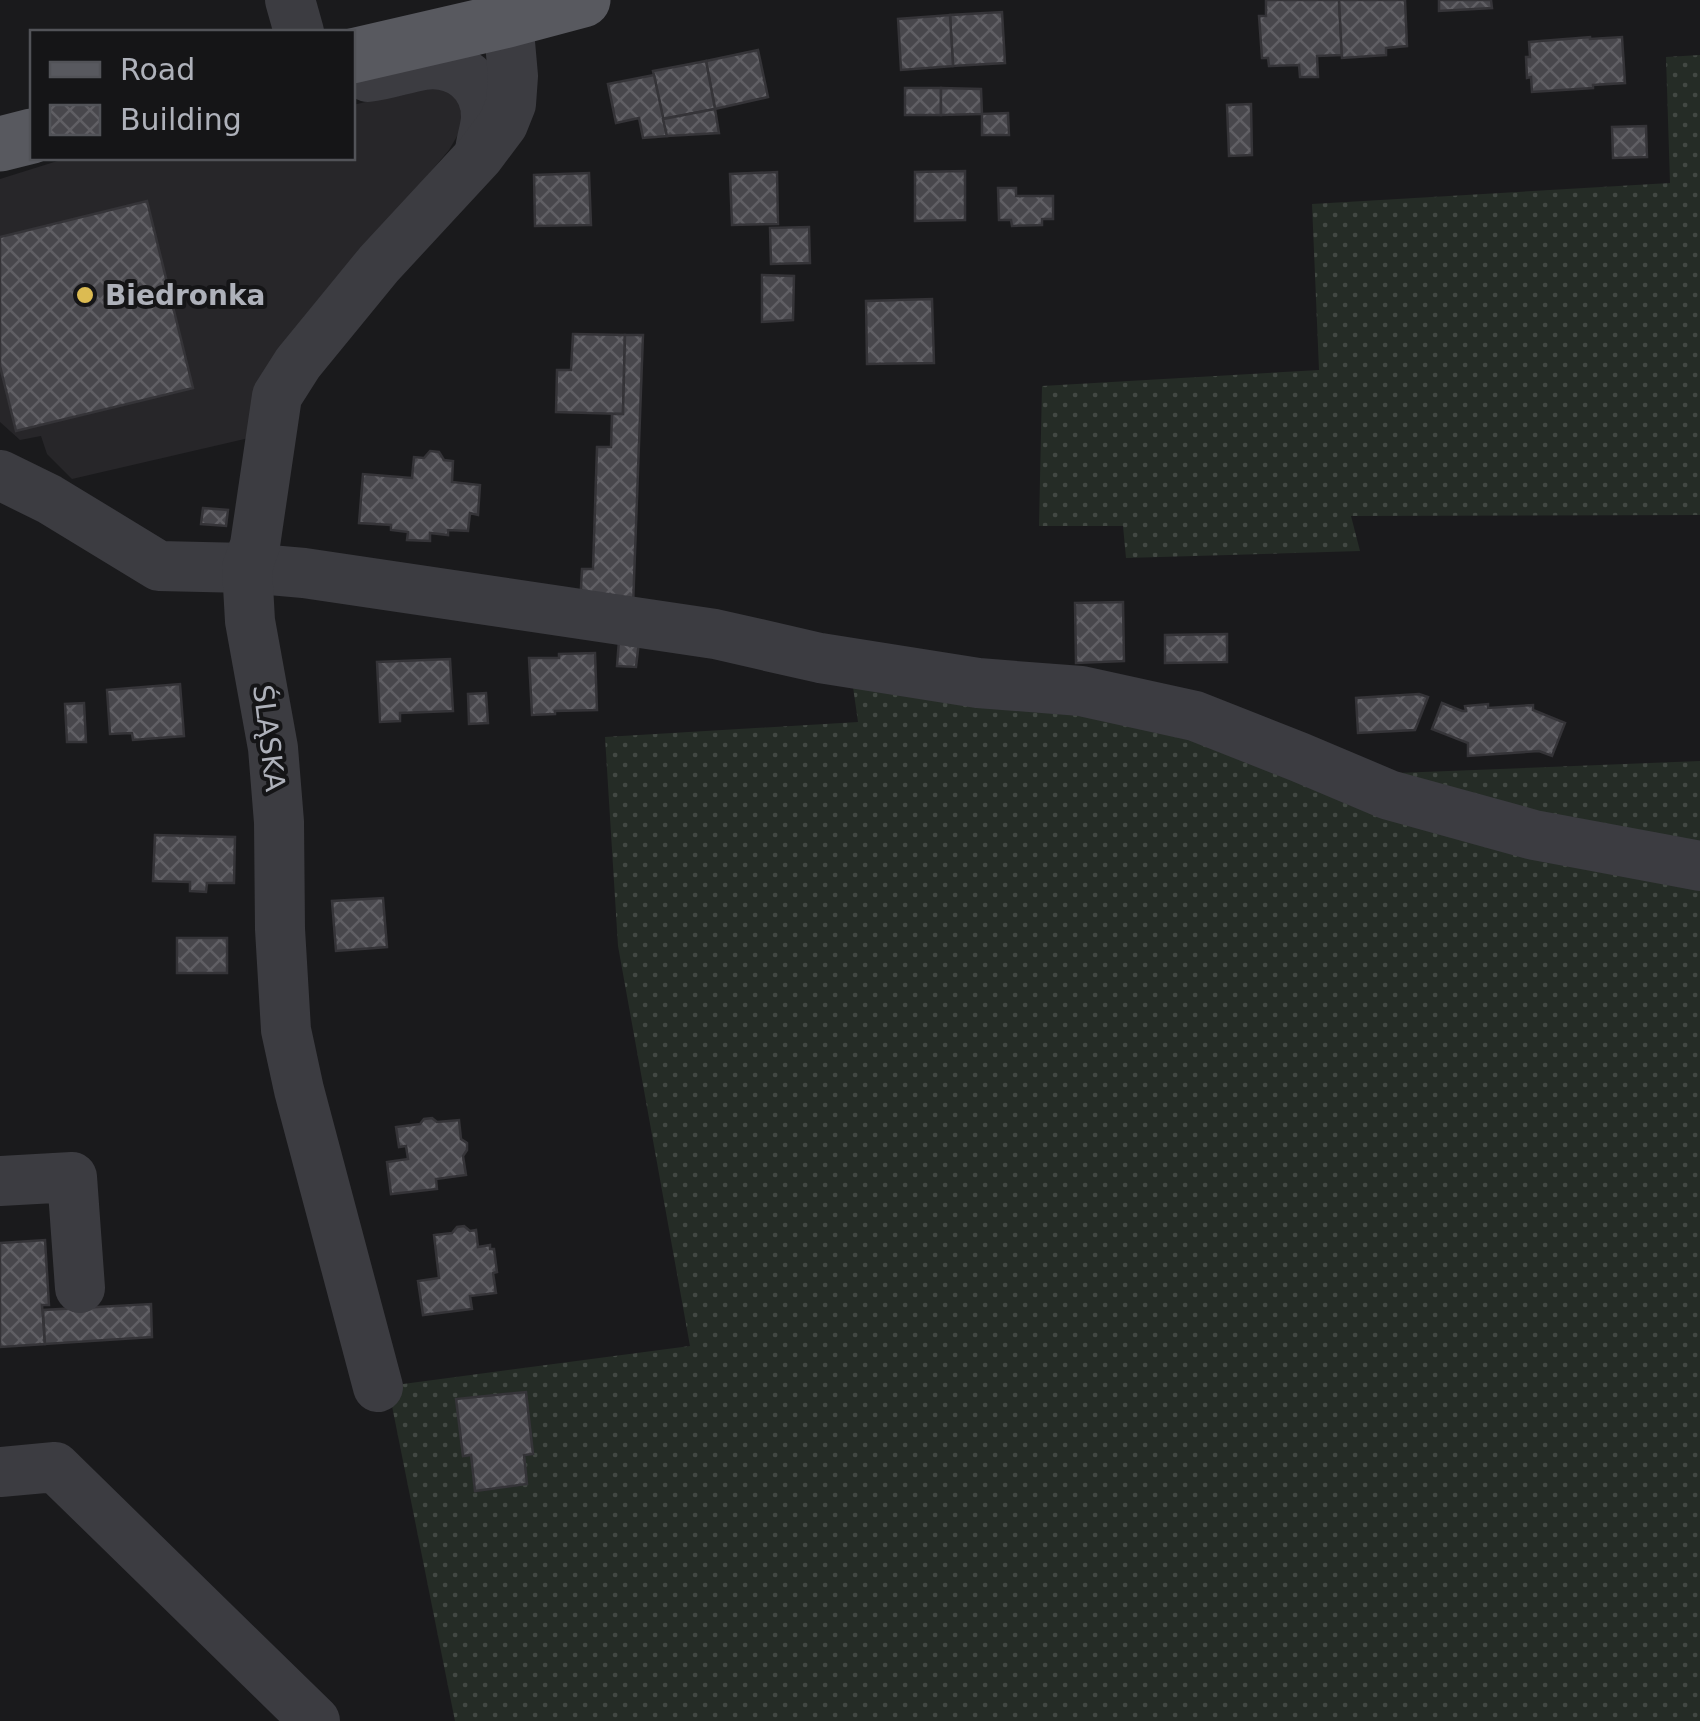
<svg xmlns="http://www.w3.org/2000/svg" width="1700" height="1721" font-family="'DejaVu Sans',sans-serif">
<defs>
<pattern id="grass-dots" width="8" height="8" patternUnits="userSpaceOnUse" patternTransform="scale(2.5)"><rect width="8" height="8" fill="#252c26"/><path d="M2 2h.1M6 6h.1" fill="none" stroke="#424843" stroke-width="1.8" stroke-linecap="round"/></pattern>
<pattern id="building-cross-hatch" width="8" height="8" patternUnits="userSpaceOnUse" patternTransform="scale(2.5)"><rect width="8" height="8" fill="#48474c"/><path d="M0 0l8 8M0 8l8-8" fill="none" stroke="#605f64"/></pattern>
</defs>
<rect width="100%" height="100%" fill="#1a1a1c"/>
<path fill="#272629" d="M440,84L458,93L463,126L449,150L368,246L249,438L72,479L47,454L41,436L20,440L0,422V179L67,158H352L353,105Z"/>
<g fill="url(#grass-dots)">
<path d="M1700,55V515L1351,516L1360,551L1126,558L1123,526H1039L1042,386L1319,370L1312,204L1670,183L1666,57Z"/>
<path d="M852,680L1101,705L1371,774L1700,761V1721H455L388,1386L690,1346L618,946L605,737L858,722Z"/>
</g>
<g fill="url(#building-cross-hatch)" stroke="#353438" stroke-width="2.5">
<path d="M1266,0H1339L1342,55L1317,56L1318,77H1300L1299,65L1269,66L1268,58H1262L1259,16H1266Z"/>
<path d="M1339,0H1405L1407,46L1386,48V55L1342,58Z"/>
<path d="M1439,0H1491L1492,8L1439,11Z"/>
<path d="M1002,12L1005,63L953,66L950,15Z"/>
<path d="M950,15L953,66L901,70L898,19Z"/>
<path d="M1590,37V39L1622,37L1625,83L1593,85V88L1532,92L1531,77L1527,78L1526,57H1530L1529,42Z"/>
<path d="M758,50L768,97L715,109L706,61Z"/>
<path d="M706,61L715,109L663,119L653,71Z"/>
<path d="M654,75L667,136L643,138L639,118L616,123L608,84Z"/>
<rect x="905" y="88" width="36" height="27"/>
<path d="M941,88L981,89L982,114L941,115Z"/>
<path d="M1251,104L1252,155L1229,156L1227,105Z"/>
<path d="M715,109L719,133L667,136L663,119Z"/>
<path d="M1008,113L1009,135H982V114Z"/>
<path d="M1646,126L1647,157L1613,158L1612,127Z"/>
<path d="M965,171V220L915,221V172Z"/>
<path d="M777,172L778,224L732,225L730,174Z"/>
<path d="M589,173L591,225L535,226L534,175Z"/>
<path d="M998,188H1016V196H1053V219H1042V225L1012,226L1011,220H999Z"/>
<path d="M147,201L193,388L16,431L0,366V237Z"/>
<path d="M809,227L810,263L771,264L770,228Z"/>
<path d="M762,275L794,276L793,320L762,322Z"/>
<path d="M932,299L934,363L867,364L866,301Z"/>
<path d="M573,334L625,335L623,414L556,412L557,370H571Z"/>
<path d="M625,335H643L633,607L580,606L582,569H593L597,447H611L612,414H623Z"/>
<path d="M430,451L439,452L444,460L453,461L452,482L480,485L478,515L470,513L468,531L448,530V535L430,533V541L407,540L408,532L391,530V525L359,523L363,474L412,478L414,457L424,458Z"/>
<path d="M203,508L228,510L226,526L201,524Z"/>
<path d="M1123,602L1124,661L1076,663L1075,603Z"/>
<path d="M1227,634V662L1165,663V635Z"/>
<path d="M619,640L639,642L636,667L617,666Z"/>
<path d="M595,653L597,710L555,711V714L532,715L529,658H559V654Z"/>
<path d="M450,659L453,711L400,713V721L380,722L377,662Z"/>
<path d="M180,684L184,736L133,740L132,733L110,734L107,690Z"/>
<path d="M486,693L488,723L469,724L468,694Z"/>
<path d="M1419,694L1428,697L1415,730L1358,733L1356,698Z"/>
<path d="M84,703L86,742H67L65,704Z"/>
<path d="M1442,703L1462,711H1466L1465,706L1488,704V708L1533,705V710L1565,723L1552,756L1539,751L1468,756V743L1432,729Z"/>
<path d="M155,835L235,837L234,883H207L206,892L190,891V882L153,881Z"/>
<path d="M383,898L387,947L336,951L332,901Z"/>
<rect x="177" y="938" width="50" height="35"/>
<path d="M432,1118L437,1122L459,1120L461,1139L467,1143V1150L463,1156L466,1175L436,1179L437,1189L391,1194L387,1162L408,1159L406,1146L399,1147L396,1127L420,1124L424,1119Z"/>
<path d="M464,1226L470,1231L476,1230L478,1247L490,1245V1249H494L497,1272L493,1273L496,1293L470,1296L472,1309L423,1315L418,1281L439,1278L434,1235L452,1233L457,1227Z"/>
<path d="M45,1240L49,1305H42L45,1344L0,1347V1243Z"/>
<path d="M151,1304L152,1337L45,1344L43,1310Z"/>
<path d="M526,1392L533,1454L524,1455L527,1484L475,1491L471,1455L463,1456L456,1399Z"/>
</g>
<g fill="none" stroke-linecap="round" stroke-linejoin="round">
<g stroke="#3c3c41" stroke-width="50">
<path d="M290,0L299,32"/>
<path d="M368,77C387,75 405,68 423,65C458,60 487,83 486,119C485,130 481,141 480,151"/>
<path d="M0,475L49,499L159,566L247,568L304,573L715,634L820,658L978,683L1081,691L1195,716L1299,757L1389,795L1534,835L1700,866"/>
<path d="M0,1181L72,1177L80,1288"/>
<path d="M378,1387L299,1090L286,1030L280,929L279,822L273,748L250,621L247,568L255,545L277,396L298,363L379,264L479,156L503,124L511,104L513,76L508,20"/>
<path d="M0,1472L55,1467L315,1721"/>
</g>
<g stroke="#58595f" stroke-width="55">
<path d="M352,56L508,20L583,0"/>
<path d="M0,144L32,136"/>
</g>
</g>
<circle fill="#dcbb52" stroke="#151517" stroke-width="4" cx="85" cy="295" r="10"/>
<g text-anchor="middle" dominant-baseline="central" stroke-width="8" stroke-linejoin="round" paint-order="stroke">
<g font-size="28" font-weight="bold" fill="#aeb1ba" stroke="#151517" text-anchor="start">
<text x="105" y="295">Biedronka</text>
</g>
<g font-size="28" fill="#aeb1ba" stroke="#151517">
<text transform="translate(269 738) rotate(83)">ŚLĄSKA</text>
</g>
</g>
<rect x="30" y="30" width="325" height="130" fill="#151517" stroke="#525358" stroke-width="2.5"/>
<rect x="50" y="62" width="50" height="15" fill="#58595f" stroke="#525358" stroke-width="2.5"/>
<text x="120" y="80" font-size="30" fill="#aeb1ba">Road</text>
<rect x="50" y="105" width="50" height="30" fill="url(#building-cross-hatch)" stroke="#525358" stroke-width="2.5"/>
<text x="120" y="130" font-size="30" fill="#aeb1ba">Building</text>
</svg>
